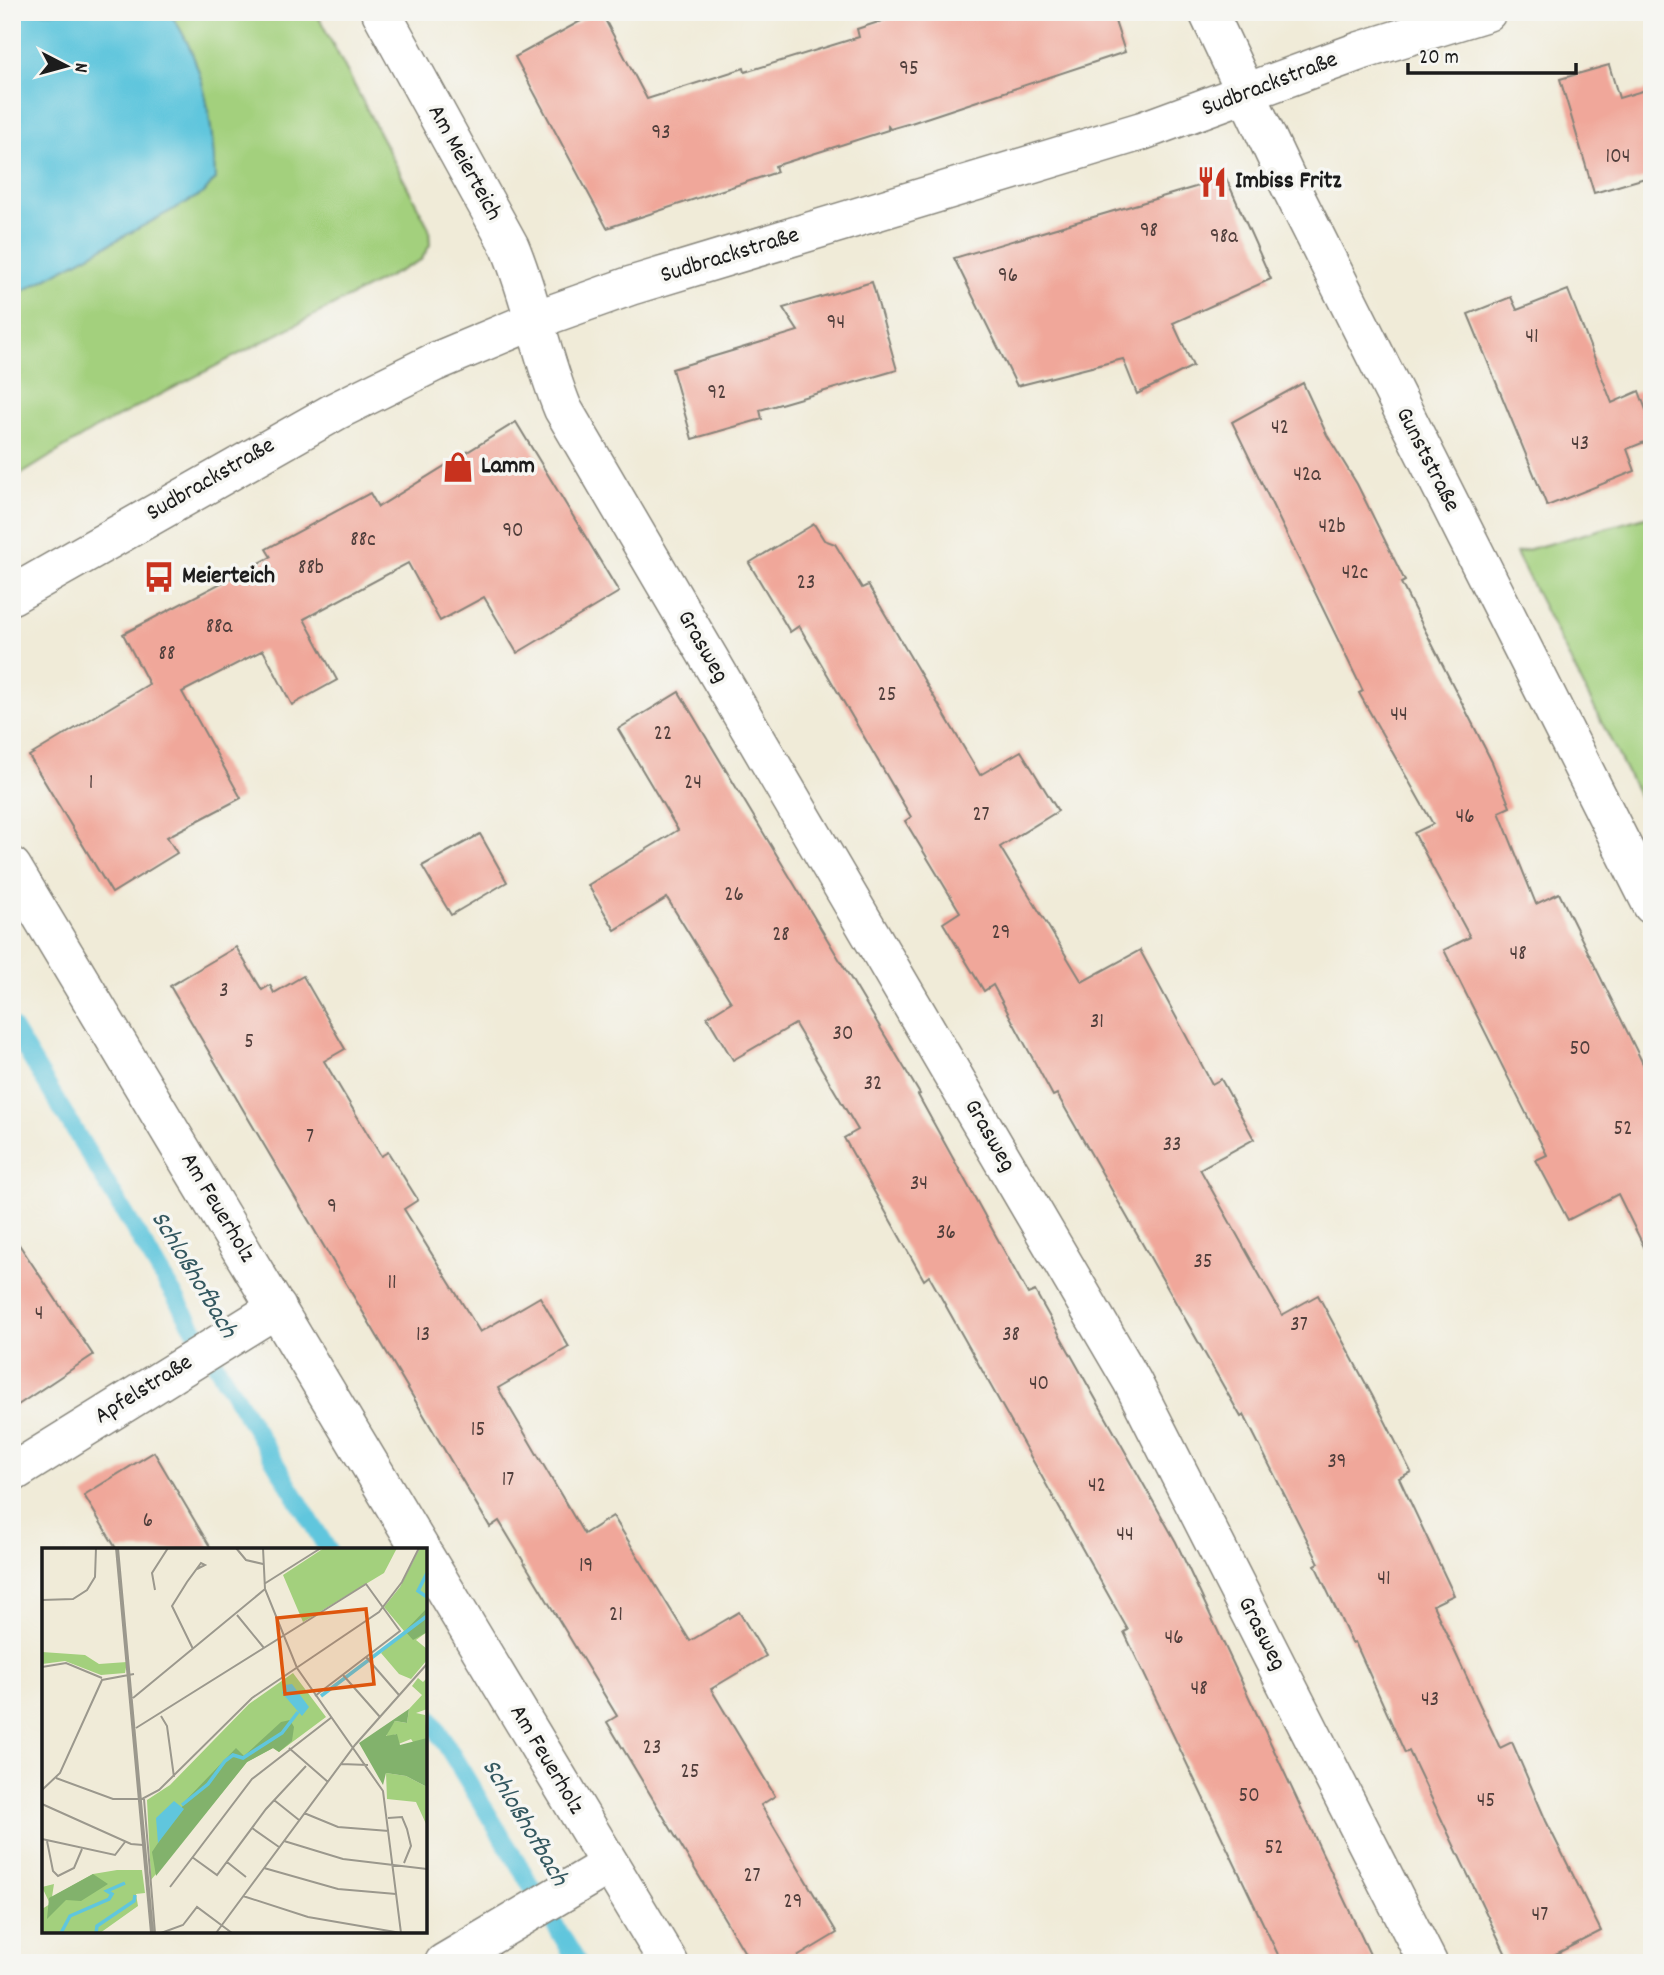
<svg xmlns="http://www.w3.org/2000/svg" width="1664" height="1975" font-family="Dekko,sans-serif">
<rect width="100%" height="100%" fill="#f6f6f2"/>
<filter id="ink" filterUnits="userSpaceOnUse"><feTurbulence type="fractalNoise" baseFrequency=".0143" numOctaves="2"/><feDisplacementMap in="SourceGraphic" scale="14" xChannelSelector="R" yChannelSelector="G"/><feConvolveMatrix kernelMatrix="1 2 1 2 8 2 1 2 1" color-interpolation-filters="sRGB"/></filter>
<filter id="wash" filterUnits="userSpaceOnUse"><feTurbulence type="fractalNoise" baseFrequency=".00686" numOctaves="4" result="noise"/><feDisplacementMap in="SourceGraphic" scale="28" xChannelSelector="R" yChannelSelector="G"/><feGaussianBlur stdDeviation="1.57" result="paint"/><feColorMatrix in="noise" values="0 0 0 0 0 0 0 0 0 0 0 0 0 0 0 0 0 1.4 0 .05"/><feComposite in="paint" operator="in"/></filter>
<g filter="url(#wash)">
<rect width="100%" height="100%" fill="#f0ebd8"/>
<g fill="#a3d07d" stroke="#60764c" stroke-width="2">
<path d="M12,12H316L429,228L430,245L421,260L96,428L12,480Z"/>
<path d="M1652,515V822L1516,553Z"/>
</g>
<path fill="#60c6dd" stroke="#3e717c" stroke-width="2" d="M12,12H169C204,59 213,122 215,179L204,193L12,297Z"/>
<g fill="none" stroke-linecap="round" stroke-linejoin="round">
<g stroke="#60c6dd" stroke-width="18">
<path d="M12,1027L328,1550"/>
<path d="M425,1710L578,1963"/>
</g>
</g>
<g id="blocks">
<g fill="#f0a79a">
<path d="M597,12H601L647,99L744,68L745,72L859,37L857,29L909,12H1112L1125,52L911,123L890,129L888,126V130L775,166L777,172L607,228L515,57Z"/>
<path d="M1609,65L1619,98L1652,88V176L1594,193L1560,79Z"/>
<path d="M1226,178L1271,279L1173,323L1193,366L1137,394L1123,359L1017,386L954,258Z"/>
<path d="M872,282L897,370L760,410L762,419L692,439L672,369L798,331L783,308Z"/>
<path d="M1568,290L1612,403L1639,391L1652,426V439L1627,449L1635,471L1547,506L1468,314L1511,297L1517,310Z"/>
<path d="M1303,383L1327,435L1357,484L1405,581L1401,583L1492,762L1510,807L1499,812L1536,904L1559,893L1652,1082V1263L1618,1194L1568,1220L1536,1160L1547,1155L1444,950L1470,937L1414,833L1433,824L1359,693L1363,691L1232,422Z"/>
<path d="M516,422L619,592L517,653L484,597L440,621L408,563L304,619L337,680L292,705L263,650L182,692L241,798L167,837L177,853L112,893L29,756L149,684L123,634L271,557L266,549L370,493L378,507Z"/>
<path d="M814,524L824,540L835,544L862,588L868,585L980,775L1021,751L1058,811L1000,847L1082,982L1140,950L1212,1084L1221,1079L1254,1139L1200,1169L1282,1315L1318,1295L1373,1397L1411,1472L1399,1478L1454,1595L1433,1605L1500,1748L1512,1742L1546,1821L1601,1931L1538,1963H1510L1409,1751L1405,1753L1355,1642L1352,1643L1315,1565L1319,1563L1244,1415L1241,1417L1057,1094L1053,1096L993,985L984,991L943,923L960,912L905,821L911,817L799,626L790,632L749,563Z"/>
<path d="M679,692L920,1094L918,1095L1028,1294L1035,1291L1176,1542L1374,1963H1282L1124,1632L1128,1630L929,1276L924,1280L844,1138L858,1130L795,1024L733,1060L707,1017L731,1002L667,898L615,930L588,885L678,830L618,729Z"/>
<path d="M480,834L507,882L451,915L422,866Z"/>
<path d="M236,947L262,990L270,985L274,993L303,976L345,1049L324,1061L381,1156L388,1152L418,1200L404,1209L480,1332L540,1297L569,1347L498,1388L584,1534L613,1516L690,1641L739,1612L766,1656L711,1689L775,1796L761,1805L837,1933L787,1963H751L607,1722L617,1716L499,1521L490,1527L170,986Z"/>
<path d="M12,1234L93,1355L12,1409Z"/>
<path d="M154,1452L212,1550H117L84,1495Z"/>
</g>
</g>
</g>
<g filter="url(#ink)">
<use href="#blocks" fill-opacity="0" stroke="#86847a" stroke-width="2"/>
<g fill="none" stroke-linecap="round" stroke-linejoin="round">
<defs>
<g id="minor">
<path d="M381,12L510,247C532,300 541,356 563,409L1132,1381L1428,1963"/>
<path d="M1208,12L1288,182L1652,905"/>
<path d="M12,595L336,411L435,362L535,320L630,286L1142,131L1360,51L1487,12"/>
<path d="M12,867L421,1550"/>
<path d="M12,1473L277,1308"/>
<path d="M425,1557L669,1963"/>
<path d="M444,1963L609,1865"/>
</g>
</defs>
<use href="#minor" stroke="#86847a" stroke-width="41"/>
<use href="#minor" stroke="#fff" stroke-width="38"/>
</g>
</g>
<defs>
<symbol id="restaurant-bare" viewBox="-9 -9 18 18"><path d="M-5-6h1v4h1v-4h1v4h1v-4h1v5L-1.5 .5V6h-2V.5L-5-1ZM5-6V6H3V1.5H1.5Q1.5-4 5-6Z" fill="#c8321e" stroke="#f6f6f2" stroke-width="2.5" paint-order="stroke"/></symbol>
<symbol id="shop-bare" viewBox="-9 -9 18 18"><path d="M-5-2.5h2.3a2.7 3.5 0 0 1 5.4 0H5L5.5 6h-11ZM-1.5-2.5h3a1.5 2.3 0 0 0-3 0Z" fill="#c8321e" stroke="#f6f6f2" stroke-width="2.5" paint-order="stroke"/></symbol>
<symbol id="bus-bare" viewBox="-9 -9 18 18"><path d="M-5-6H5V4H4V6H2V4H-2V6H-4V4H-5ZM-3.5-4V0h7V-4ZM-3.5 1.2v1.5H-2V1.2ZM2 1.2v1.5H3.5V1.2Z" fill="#c8321e" stroke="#f6f6f2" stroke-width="2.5" paint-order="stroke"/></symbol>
</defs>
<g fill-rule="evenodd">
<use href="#restaurant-bare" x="1190" y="160" width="44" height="44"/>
<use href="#shop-bare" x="436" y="445" width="44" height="44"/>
<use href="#bus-bare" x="137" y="555" width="44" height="44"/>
</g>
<g text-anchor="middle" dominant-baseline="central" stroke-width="7" stroke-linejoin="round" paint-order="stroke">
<g font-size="21" fill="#513f3c">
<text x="909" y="70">95</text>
<text x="661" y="134">93</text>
<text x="1618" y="158">104</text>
<text x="1149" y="232">98</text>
<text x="1224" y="238">98a</text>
<text x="1008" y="277">96</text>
<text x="836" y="324">94</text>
<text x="1532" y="338">41</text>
<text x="717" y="394">92</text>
<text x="1280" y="429">42</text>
<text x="1580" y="445">43</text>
<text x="1307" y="476">42a</text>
<text x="1332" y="528">42b</text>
<text x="513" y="532">90</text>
<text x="363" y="541">88c</text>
<text x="311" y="569">88b</text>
<text x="1355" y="574">42c</text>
<text x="806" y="584">23</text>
<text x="219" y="628">88a</text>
<text x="167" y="655">88</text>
<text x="887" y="696">25</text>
<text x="1399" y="716">44</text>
<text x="663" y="735">22</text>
<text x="91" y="784">1</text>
<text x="693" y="784">24</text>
<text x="981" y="816">27</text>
<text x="1465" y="818">46</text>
<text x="734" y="896">26</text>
<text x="1001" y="934">29</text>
<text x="781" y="936">28</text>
<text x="1518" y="955">48</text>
<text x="224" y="992">3</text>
<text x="1097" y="1023">31</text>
<text x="843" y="1035">30</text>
<text x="249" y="1043">5</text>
<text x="1580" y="1050">50</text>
<text x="873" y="1085">32</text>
<text x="1623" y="1130">52</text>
<text x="310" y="1138">7</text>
<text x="1172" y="1146">33</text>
<text x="919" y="1185">34</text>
<text x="332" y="1208">9</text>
<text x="946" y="1234">36</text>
<text x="1203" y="1263">35</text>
<text x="392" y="1284">11</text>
<text x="39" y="1315">4</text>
<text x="1299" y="1326">37</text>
<text x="423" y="1336">13</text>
<text x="1011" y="1336">38</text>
<text x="1039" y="1385">40</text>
<text x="478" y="1431">15</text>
<text x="1337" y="1463">39</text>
<text x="508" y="1481">17</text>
<text x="1097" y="1487">42</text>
<text x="148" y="1522">6</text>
<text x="1125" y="1536">44</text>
<text x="586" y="1567">19</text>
<text x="1384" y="1580">41</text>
<text x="616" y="1616">21</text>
<text x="1174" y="1639">46</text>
<text x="1199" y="1690">48</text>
<text x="1430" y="1701">43</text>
<text x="652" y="1749">23</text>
<text x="690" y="1773">25</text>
<text x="1249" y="1797">50</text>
<text x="1486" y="1802">45</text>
<text x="1274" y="1849">52</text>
<text x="752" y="1877">27</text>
<text x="793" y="1903">29</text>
<text x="1540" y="1916">47</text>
</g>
<g font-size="24" fill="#1c1c1c" stroke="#f6f6f2">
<text transform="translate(1270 85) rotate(-21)">Sudbrackstraße</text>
<text transform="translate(464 163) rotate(61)">Am Meierteich</text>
<text transform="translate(730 256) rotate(-17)">Sudbrackstraße</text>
<text transform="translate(1427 460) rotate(63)">Gunststraße</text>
<text transform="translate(211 480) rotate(-30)">Sudbrackstraße</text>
<text transform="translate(702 647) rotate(60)">Grasweg</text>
<text transform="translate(989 1136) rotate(60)">Grasweg</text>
<text transform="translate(217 1208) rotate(59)">Am Feuerholz</text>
<text transform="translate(144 1390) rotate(-32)">Apfelstraße</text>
<text transform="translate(1261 1634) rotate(63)">Grasweg</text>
<text transform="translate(546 1760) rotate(59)">Am Feuerholz</text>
</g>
<g font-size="24" font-weight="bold" fill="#1c1c1c" stroke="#f6f6f2" text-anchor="start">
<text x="1235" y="182">Imbiss Fritz</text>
<text x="481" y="467">Lamm</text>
<text x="182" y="577">Meierteich</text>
</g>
<g font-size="26" font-style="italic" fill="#345860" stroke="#f6f6f2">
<text transform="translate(193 1275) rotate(59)">Schloßhofbach</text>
<text transform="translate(524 1823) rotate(59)">Schloßhofbach</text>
</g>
</g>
<g transform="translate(42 1548)">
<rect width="385" height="385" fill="#f0ebd8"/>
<path d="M282,0H355L342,25L261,74L241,27ZM378,0H385V84L374,92L385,101V112L369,131L357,126L339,105L362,83L342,59L358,39ZM0,104L43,107L57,116L85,114L83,125L59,127L23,113L0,116ZM251,125L284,169L237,204L231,200L205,214L109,332L105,252L128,237L207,156ZM376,130L381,134L385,130V161L374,165L383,167L385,190L373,197L369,191L354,197V186L345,190L344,185L353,173L365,175L367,161L380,147L370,138ZM344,225L364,228L385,239V278L374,254L345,251ZM75,322H100L103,345L94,346L96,358L58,385H0V361L8,356L0,339L12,336L10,349L51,326Z" fill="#a3d07d"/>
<path d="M385,60V84L371,92L363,83ZM367,161L365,175L353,173L344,188L355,186L358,197L385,190V239L364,228L344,225L341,237L317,195ZM248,172L252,179L250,193L237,204L231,200L205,214L114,328L110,304L146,250L194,200L202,208L239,174ZM51,326L66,336L39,353L24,352L5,371L7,350Z" fill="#82b26c"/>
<path d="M250,136L267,159L260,168L240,145L243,137ZM132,253L142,261L116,295L114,270Z" fill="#60c6dd"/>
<path fill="none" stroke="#60c6dd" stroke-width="3.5" d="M385,25L376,43L385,49M279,148L385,68M140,257L166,236L183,213L191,207L201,210L240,185L256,164M19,385L28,368L67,351L70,346L65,343L83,335M54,385L55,378L92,353L93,347"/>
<path fill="none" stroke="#9b988d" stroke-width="2" d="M74,0L109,385M76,0L111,385M194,0L204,12L221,16M221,0L223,41L255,120L341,243L359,385M222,36L279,0M113,42L110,25L126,0M0,52L31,51L45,42L53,29L54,0M195,67L222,100M151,101L130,58L145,34L159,15L163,17L155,21M324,109L357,147M0,119L24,115L60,130M301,127L338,169M91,150L223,41M119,168L125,178L132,229M94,180L324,36L358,83L273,148M247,200L286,234M299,216L326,217M14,230L71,251H100L117,242L210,150L337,64L360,34L377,0M0,242L18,225L60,132L92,126M102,251L113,385M232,252L257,272M0,256L89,296L101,297M262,265L296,279L347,283M346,270L360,269L365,281L369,298L362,315M210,280L237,299M0,291L73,307L83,294M5,293L11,323L16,328L32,320L40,301M242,293L301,311L385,321M150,309L175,327L224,261L264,218M185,314L204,329M222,320L296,341L354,346M128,339L210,231L290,169M201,348L266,369L359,385M119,385L141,377L155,359L190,385M174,385L313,197L385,116"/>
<path fill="#de560d" fill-opacity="0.15" stroke="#de560d" stroke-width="3.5" d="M324,61L332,136L243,146L235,70Z"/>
<rect width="385" height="385" fill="none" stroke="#1c1c1c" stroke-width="3.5"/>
</g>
<rect width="1664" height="1975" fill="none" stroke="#f6f6f2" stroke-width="42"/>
<g transform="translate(66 66) rotate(96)" stroke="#f6f6f2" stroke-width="5" paint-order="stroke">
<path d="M0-5L12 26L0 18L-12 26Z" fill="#1c1c1c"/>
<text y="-10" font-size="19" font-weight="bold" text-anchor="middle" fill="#1c1c1c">N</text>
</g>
<path d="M1408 63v10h168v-10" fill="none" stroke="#1c1c1c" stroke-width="3.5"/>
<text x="1419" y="63" font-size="21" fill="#1c1c1c" stroke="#f6f6f2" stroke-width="5" paint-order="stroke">20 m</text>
</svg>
